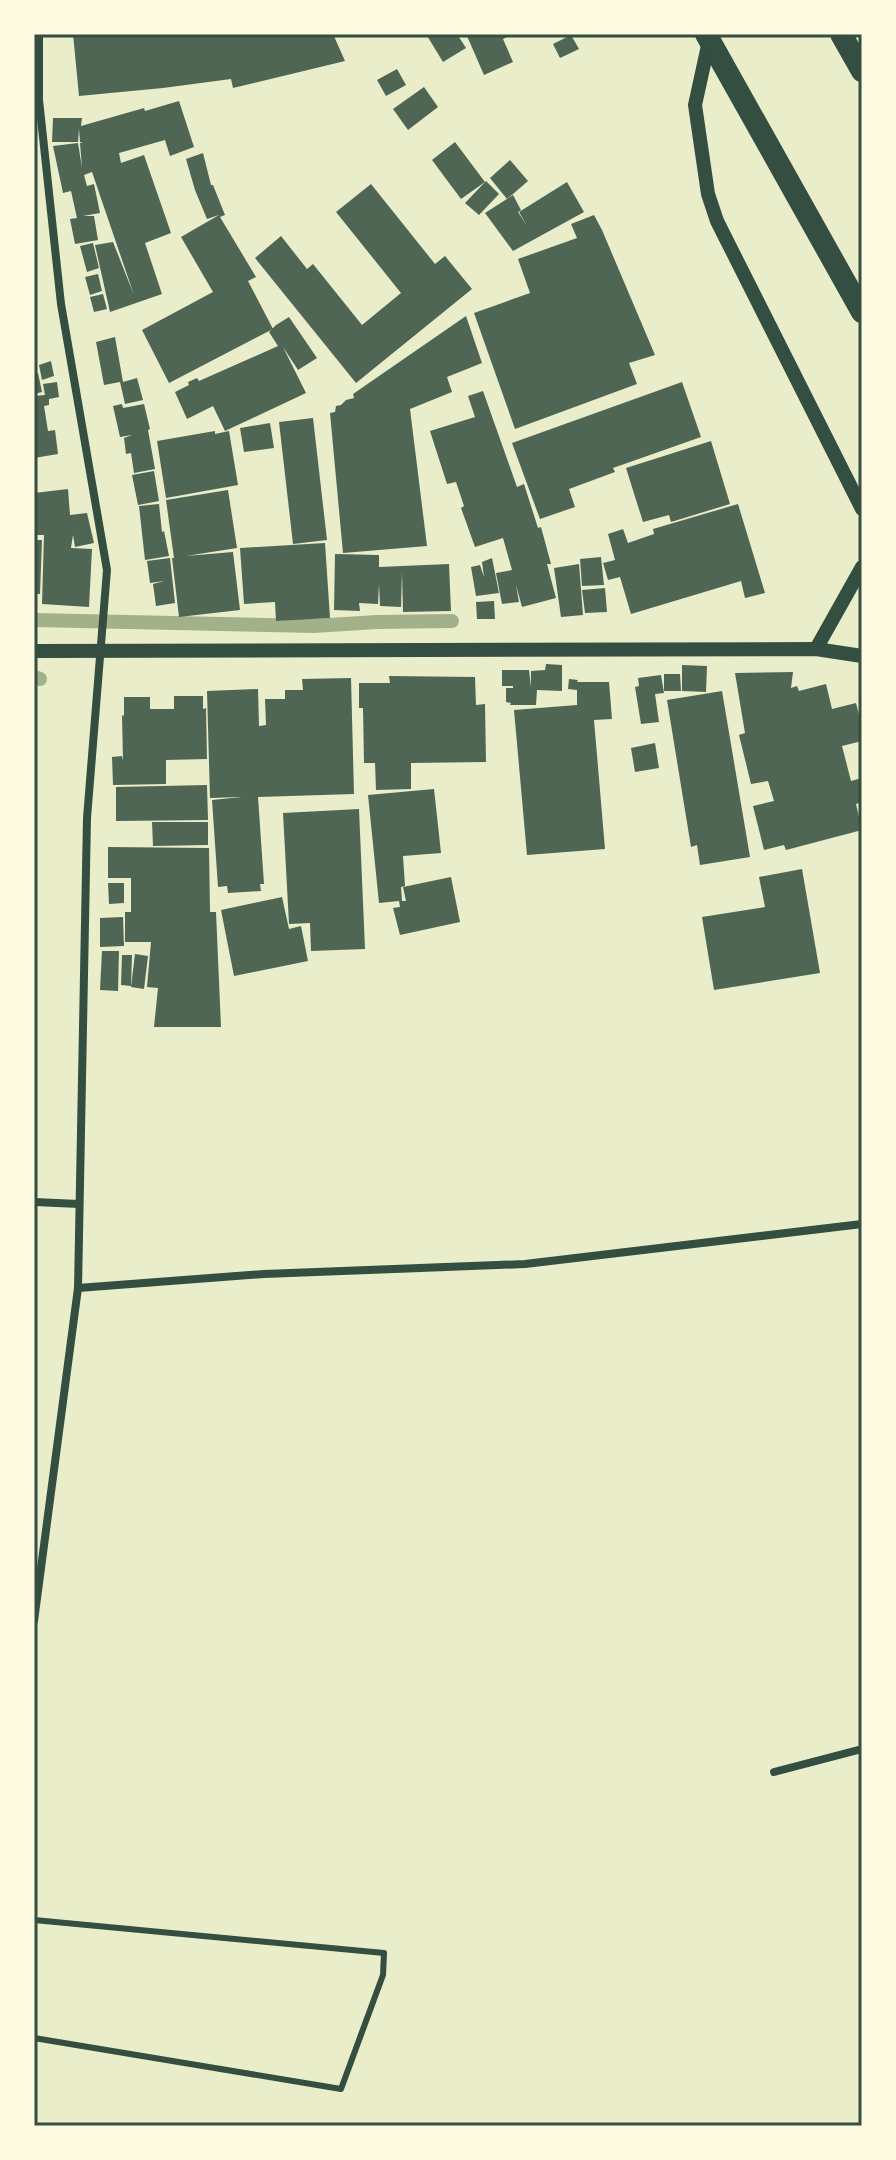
<svg xmlns="http://www.w3.org/2000/svg" width="896" height="2160" font-family="Helvetica,sans-serif">
<rect width="100%" height="100%" fill="#e9edc9"/>
<g fill="none" stroke-linecap="round" stroke-linejoin="round">
<g stroke="#a3b18a" stroke-width="14">
<path d="M34,620L314,626L377,622L452,621"/>
<path d="M34,677L40,679"/>
</g>
</g>
<g fill="#4f6655">
<path d="M73,34H333L345,61L233,88L231,79L163,88L79,96Z"/>
<path d="M426,34H457L466,48L443,62Z"/>
<path d="M471,34H514L503,39L513,62L484,75L467,36Z"/>
<path d="M571,35L579,49L560,58L553,44Z"/>
<path d="M397,69L406,85L386,96L377,80Z"/>
<path d="M424,87L438,107L408,130L393,109Z"/>
<path d="M179,101L194,147L170,156L165,140L119,153L121,163L144,155L171,233L145,243L162,294L110,312L95,245L113,242L134,295L92,172L84,175L87,186L94,184L100,213L83,216H94L98,240L75,244L70,219L77,218L71,191L63,193L53,146L78,143L82,168L80,143L83,142H80L79,129L78,142H52L53,118H82L81,126L144,108L145,111Z"/>
<path d="M455,142L485,182L461,199L432,160Z"/>
<path d="M203,153L211,185H213L225,215L220,217L256,277L248,281L273,329L169,383L142,330L213,292L181,237L219,215L207,219L195,190L186,159Z"/>
<path d="M510,160L528,181L507,199L490,178Z"/>
<path d="M486,181L499,194L479,215L465,203Z"/>
<path d="M567,182L584,212L513,251L485,213L513,195L521,210L518,212L527,226L519,212Z"/>
<path d="M371,184L435,264L445,256L472,289L356,383L255,258L281,236L307,269L313,264L362,325L401,293L336,212Z"/>
<path d="M594,215L602,230L655,355L629,363L637,384L515,429L474,313L530,293L518,259L577,238L571,224Z"/>
<path d="M93,243L99,268L87,272L80,246Z"/>
<path d="M98,274L102,291L90,295L85,277Z"/>
<path d="M103,294L107,309L94,312L90,297Z"/>
<path d="M466,316L482,363L447,377L452,392L410,409L427,546L343,553L330,413L335,412L336,406L341,405L346,400L354,398L353,394Z"/>
<path d="M289,317L317,358L298,370L283,347L306,393L225,431L213,406L187,419L175,392L189,385L188,382L197,378L199,381L278,346L269,332L276,325Z"/>
<path d="M115,337L123,382L137,378L143,400L125,404L120,382L104,385L96,342Z"/>
<path d="M51,361L54,376L42,380L39,365Z"/>
<path d="M38,373L42,392L34,394V374Z"/>
<path d="M57,382L59,397L49,399V405L44,406L48,431L55,430L58,454L34,458V396L45,395L43,384Z"/>
<path d="M682,382L701,437L613,468L615,472L569,489L575,507L540,519L512,443Z"/>
<path d="M483,391L517,487L524,484L538,528L541,527L551,564H547L556,598L522,607L516,585L519,602L502,604L496,573L512,570L503,538L475,547L461,508L464,506L456,482L447,484L430,431L475,417L468,396Z"/>
<path d="M122,404L123,408L144,404L150,429L148,430L155,469L134,473L131,453L126,454L124,438L132,435L120,437L113,406Z"/>
<path d="M313,418L327,540L293,544L279,422Z"/>
<path d="M270,423L274,448L244,452L240,428Z"/>
<path d="M215,431V434L229,431L238,485L166,498L157,441Z"/>
<path d="M711,441L730,504L671,522L669,515L643,522L626,468Z"/>
<path d="M154,471L159,501L138,505L132,475Z"/>
<path d="M68,489L70,515L87,513L94,543L75,547L73,535L71,548L92,549L89,607L42,604L44,535H34V493Z"/>
<path d="M228,490L237,548L186,556L233,552L240,610L179,617L172,558H174L166,500Z"/>
<path d="M159,504L162,532L164,531L169,556L145,560L139,506Z"/>
<path d="M738,504L765,593L745,598L741,581L631,614L620,577L608,580L603,563L615,560L608,534L623,529L628,543L654,534L653,529Z"/>
<path d="M34,540H42L40,594H34Z"/>
<path d="M325,543L330,618L276,621L275,602L244,604L240,548Z"/>
<path d="M335,554L379,555V567L449,564L451,611L403,612L402,572L401,607L380,606L379,584L378,604L359,603L360,611L334,610Z"/>
<path d="M601,557L604,585L582,586L580,559Z"/>
<path d="M170,558L175,603L156,606L153,584L164,581L150,583L147,561Z"/>
<path d="M492,558L499,593L476,596L471,567L480,565L484,577L482,562Z"/>
<path d="M579,564L583,615L561,617L554,568Z"/>
<path d="M605,588L607,612L585,613L582,590Z"/>
<path d="M494,601L495,619H477L476,602Z"/>
<path d="M546,664L562,665V691L537,690L536,705H510L511,703L506,702V688H513V686H502V670H529L531,687V671L545,670Z"/>
<path d="M682,665L707,666L706,692L682,691Z"/>
<path d="M793,672L791,688L797,686L799,691L826,684L832,709L856,703L862,726V741L842,746L851,781L862,778V802L856,804L862,830L786,850L784,845L764,850L753,806L774,801L768,781L751,784L739,735L745,733L735,673Z"/>
<path d="M664,674H680L681,691H664Z"/>
<path d="M661,675L664,693L655,694L659,722L641,724L635,687L639,686L638,678Z"/>
<path d="M389,676L475,677L476,705L485,704L486,762L411,763V789L376,790L375,763H364L363,708H359V683H390Z"/>
<path d="M351,678L354,794L258,797L264,884H260L261,891L228,893L227,886L218,887L212,800L242,797L210,798L207,691L258,689L259,726L266,725L265,699H285V690H303L302,679Z"/>
<path d="M569,679L578,680L577,682H609L612,719L594,720L605,849L527,855L514,710L577,705V690L568,689Z"/>
<path d="M722,691L750,857L700,865L697,845L691,847L667,700Z"/>
<path d="M174,696H203V709L206,708L207,759L166,760V784L113,785L112,757L122,756L123,761L122,715L124,716V697H150V709H174Z"/>
<path d="M655,743L659,768L635,772L631,748Z"/>
<path d="M207,785L208,820L116,821V787Z"/>
<path d="M434,789L441,853L403,856L405,886L401,887L402,901H406L403,887L451,877L460,922L400,935L393,908L400,907L399,901L379,903L368,795Z"/>
<path d="M359,809L365,949L311,951L310,923L289,924L283,813Z"/>
<path d="M152,822H208V845L153,846Z"/>
<path d="M108,847L209,848L210,912H216L221,1027H154L158,988L147,987L151,942H125V912H131V878H108Z"/>
<path d="M802,869L820,973L714,990L702,917L765,907L759,877Z"/>
<path d="M108,883H124V903L109,904Z"/>
<path d="M282,897L289,929L301,926L308,961L234,976L221,910Z"/>
<path d="M123,917L124,946L100,947V918Z"/>
<path d="M102,951H119L118,991L100,990Z"/>
<path d="M135,954L148,956L144,989L131,987Z"/>
<path d="M122,955H132L131,986L121,985Z"/>
</g>
<g fill="none" stroke-linecap="round" stroke-linejoin="round">
<path stroke="#344e41" stroke-width="6" d="M34,1920L384,1953L383,1975L341,2089L34,2038"/>
<g stroke="#344e41" stroke-width="8">
<path d="M34,1202L79,1204"/>
<path d="M78,1288L264,1274L525,1264L862,1224"/>
<path d="M34,1621L78,1288L87,818L107,570L61,304L39,100V34"/>
<path d="M774,1772L862,1749"/>
</g>
<g stroke="#344e41" stroke-width="14">
<path d="M709,41L695,105L708,194L717,221L862,509"/>
<path d="M816,649L862,567"/>
<path d="M34,651L816,649L862,656"/>
</g>
<g stroke="#344e41" stroke-width="22">
<path d="M706,34L862,312"/>
<path d="M841,34L862,71"/>
</g>
</g>
<rect width="896" height="2160" fill="none" stroke="#fefae0" stroke-width="72"/>
<rect x="36" y="36" width="824" height="2088" fill="none" stroke="#344e41" stroke-width="3"/>
</svg>
